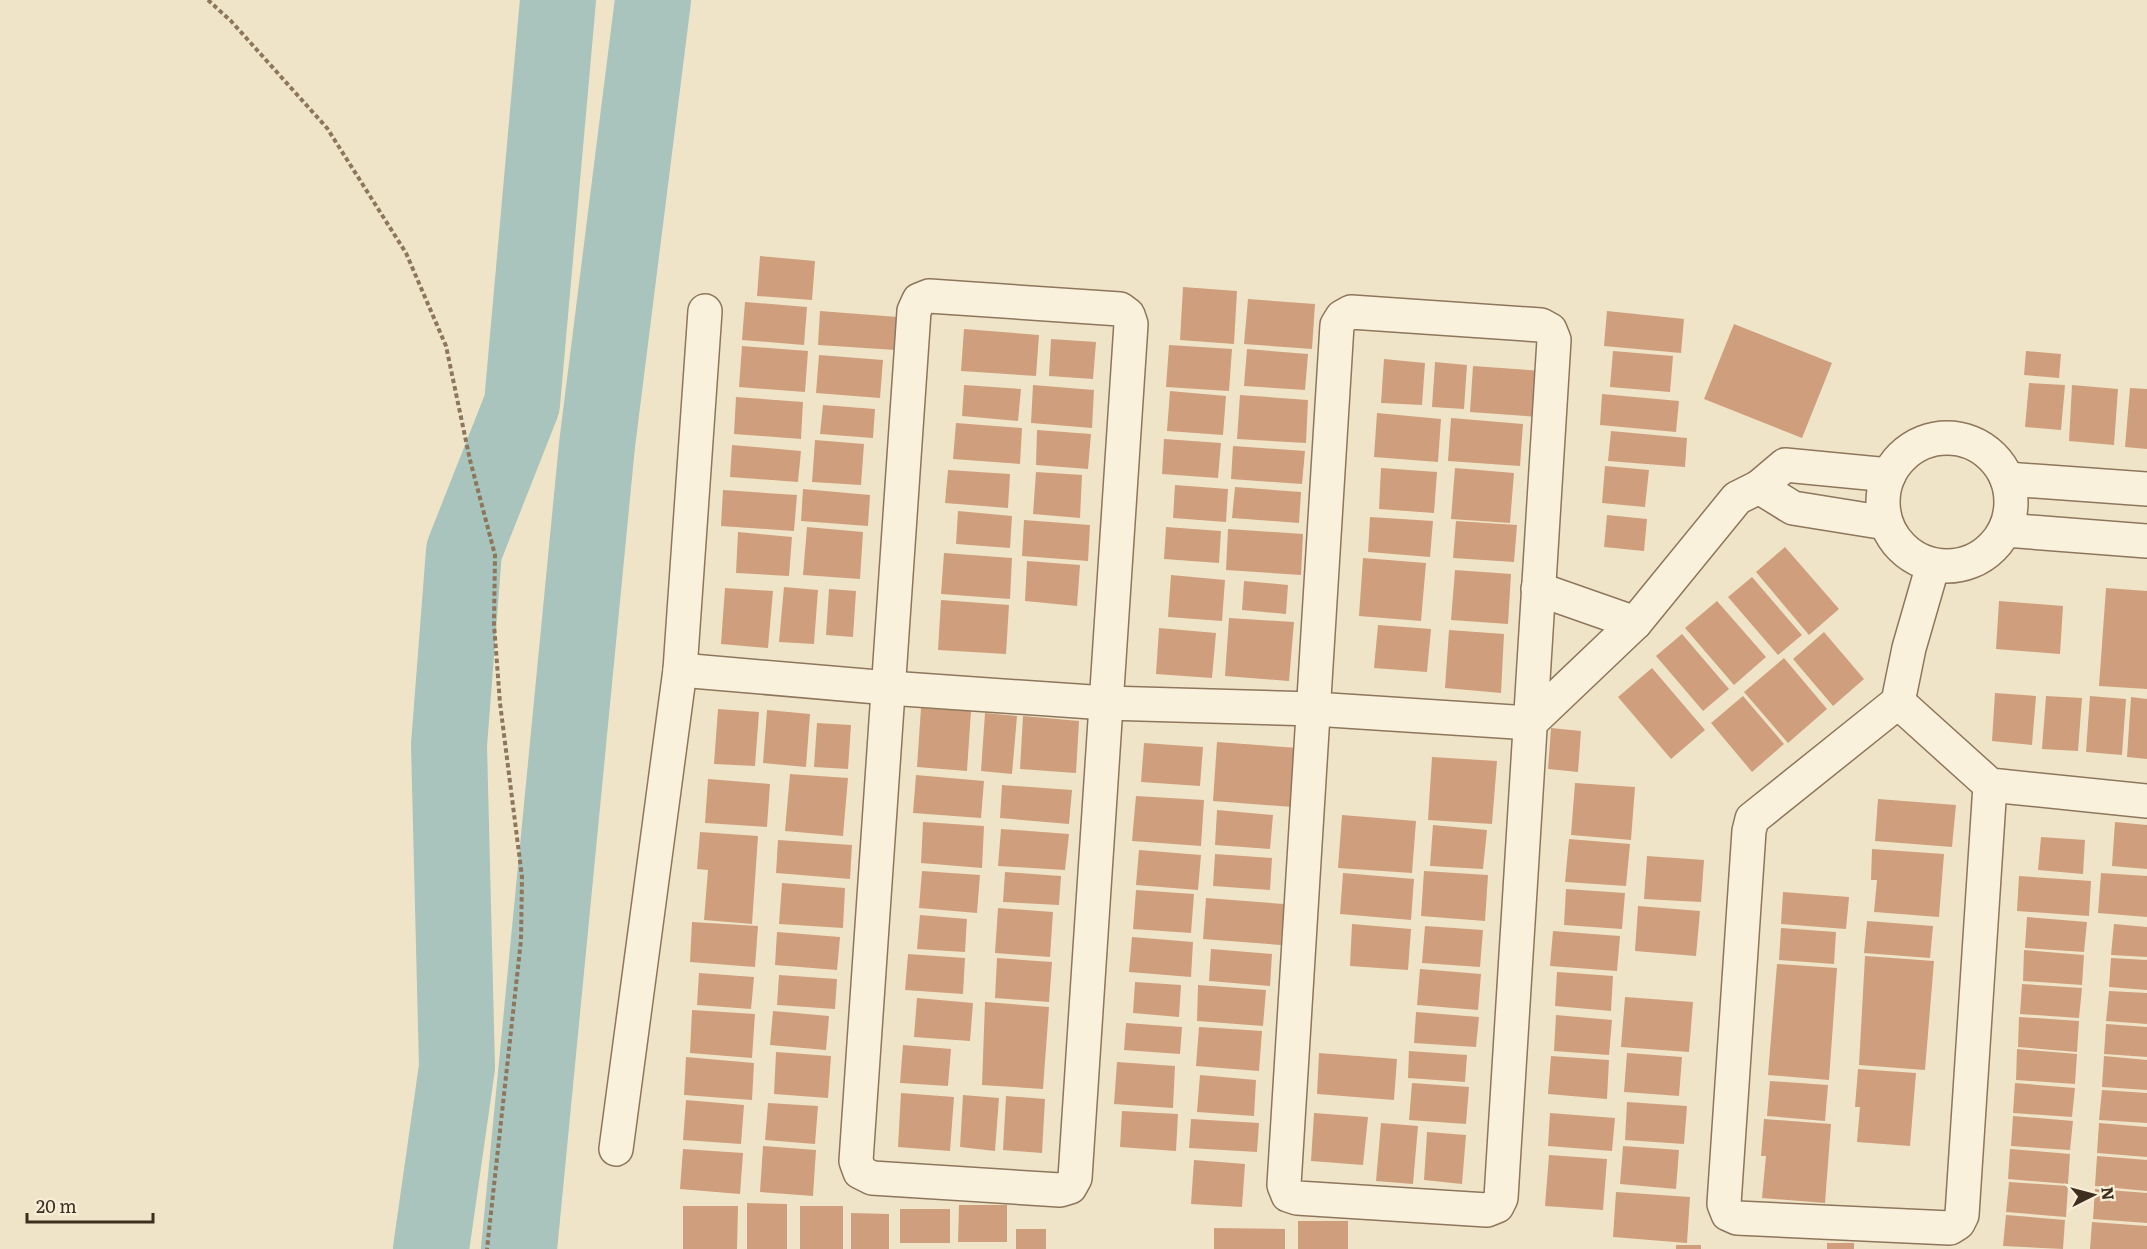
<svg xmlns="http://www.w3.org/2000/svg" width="2147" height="1249" font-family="Literata,serif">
<rect width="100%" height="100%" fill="#f0e4c8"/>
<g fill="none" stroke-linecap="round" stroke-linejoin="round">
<g stroke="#a9c4bc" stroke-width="76">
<path d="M431,1249L457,1067L449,745L464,551L522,404L558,0"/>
<path d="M519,1249L597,445L653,0"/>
</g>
</g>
<g fill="#cf9f7d">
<path d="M760,256L815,261L812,300L757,296Z"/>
<path d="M1183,287L1237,291L1234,344L1180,340Z"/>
<path d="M1248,299L1315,304L1312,349L1244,344Z"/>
<path d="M745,302L807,307L804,345L742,340Z"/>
<path d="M820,311L898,317L896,350L818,345Z"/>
<path d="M1607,311L1684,319L1681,353L1604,346Z"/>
<path d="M1734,324L1832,363L1802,438L1704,399Z"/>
<path d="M964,329L1039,335L1036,376L961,371Z"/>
<path d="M1051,339L1096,342L1093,379L1049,376Z"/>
<path d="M1169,345L1232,349L1229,391L1166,387Z"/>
<path d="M742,346L808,351L805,392L739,387Z"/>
<path d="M1247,349L1308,354L1305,390L1244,386Z"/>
<path d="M1613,351L1673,356L1670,392L1610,387Z"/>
<path d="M2026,351L2061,354L2059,378L2024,375Z"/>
<path d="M819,355L883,360L880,398L816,393Z"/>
<path d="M1384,359L1425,363L1422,405L1381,403Z"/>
<path d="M1435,362L1467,365L1464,409L1432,407Z"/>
<path d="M1473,366L1543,371L1539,417L1470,412Z"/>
<path d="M2029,383L2065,385L2061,430L2025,427Z"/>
<path d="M964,385L1021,389L1018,421L962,416Z"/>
<path d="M1033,385L1094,390L1092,428L1031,423Z"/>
<path d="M2072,385L2118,389L2114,445L2069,441Z"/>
<path d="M2130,388L2147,389V449L2125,447Z"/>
<path d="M1170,391L1226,396L1223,435L1167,431Z"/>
<path d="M1602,394L1679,401L1676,432L1600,425Z"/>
<path d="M1240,395L1308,400L1306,443L1237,439Z"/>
<path d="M736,397L803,402L801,439L734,434Z"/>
<path d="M823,405L875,409L873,438L820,434Z"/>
<path d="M1377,413L1441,419L1438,462L1374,457Z"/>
<path d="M1451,418L1523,424L1520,466L1448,461Z"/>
<path d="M956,423L1022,428L1020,464L953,459Z"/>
<path d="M1037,430L1091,434L1088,469L1036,465Z"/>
<path d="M1611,431L1687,438L1685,467L1608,461Z"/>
<path d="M1164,439L1221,443L1218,478L1162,474Z"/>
<path d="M815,440L864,444L861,485L812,482Z"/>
<path d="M732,445L801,451L798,482L730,477Z"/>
<path d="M1233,446L1305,451L1302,484L1231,479Z"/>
<path d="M1605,466L1649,470L1645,507L1602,503Z"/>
<path d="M1381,468L1437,472L1434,513L1379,509Z"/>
<path d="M1455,468L1514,473L1510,523L1451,519Z"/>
<path d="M948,470L1010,474L1008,508L945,503Z"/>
<path d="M1036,472L1082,475L1080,518L1033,514Z"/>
<path d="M1175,485L1228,489L1226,522L1173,518Z"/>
<path d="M1235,487L1301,492L1299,523L1232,518Z"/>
<path d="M803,489L870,495L868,526L801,521Z"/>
<path d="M723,490L797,495L794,531L721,526Z"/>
<path d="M958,511L1012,516L1010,548L956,544Z"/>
<path d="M1607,515L1647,519L1644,551L1604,547Z"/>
<path d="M1370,517L1433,521L1430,557L1368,552Z"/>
<path d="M1024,520L1090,525L1088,561L1022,556Z"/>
<path d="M1456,521L1517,525L1514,562L1453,558Z"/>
<path d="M807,527L863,532L860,579L803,575Z"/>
<path d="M1166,527L1221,531L1219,563L1164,559Z"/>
<path d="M1228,529L1303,534L1301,575L1226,570Z"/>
<path d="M738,532L792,537L789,576L736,573Z"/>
<path d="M1785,547L1839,609L1809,635L1756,572Z"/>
<path d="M944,553L1012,558L1010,599L941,594Z"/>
<path d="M1363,558L1426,563L1421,621L1359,616Z"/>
<path d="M1027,561L1080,565L1077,606L1025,601Z"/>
<path d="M1455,570L1511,574L1508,624L1451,620Z"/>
<path d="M1171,575L1225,580L1222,621L1168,617Z"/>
<path d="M1752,577L1802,635L1778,655L1728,597Z"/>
<path d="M1244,581L1288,585L1286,614L1242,610Z"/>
<path d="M784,587L818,590L814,644L779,642Z"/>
<path d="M725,588L773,591L768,648L721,644Z"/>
<path d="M2106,588L2147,591V689L2099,686Z"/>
<path d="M829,589L856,591L853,637L826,635Z"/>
<path d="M941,600L1009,605L1006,654L938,650Z"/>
<path d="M1717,601L1766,657L1734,685L1685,628Z"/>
<path d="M1999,601L2063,606L2060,654L1996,649Z"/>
<path d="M1229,618L1294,622L1289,681L1225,676Z"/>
<path d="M1378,625L1431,629L1427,672L1374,668Z"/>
<path d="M1159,628L1216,633L1212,678L1156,674Z"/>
<path d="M1449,630L1504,634L1501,693L1445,688Z"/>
<path d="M1824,632L1864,679L1833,706L1793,659Z"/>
<path d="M1682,634L1729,689L1703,711L1656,656Z"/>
<path d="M1784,658L1827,709L1788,743L1744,692Z"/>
<path d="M1652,668L1705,730L1671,759L1618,697Z"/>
<path d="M1995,693L2036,696L2032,745L1992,741Z"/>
<path d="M1743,696L1784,744L1752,772L1711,723Z"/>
<path d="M2046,696L2082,698L2078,751L2042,749Z"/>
<path d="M2090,696L2126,699L2122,755L2086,752Z"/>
<path d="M2131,697L2147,699V759L2127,757Z"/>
<path d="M921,708L971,711L967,771L917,767Z"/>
<path d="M718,709L759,712L755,766L714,764Z"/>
<path d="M767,710L810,714L806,767L763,763Z"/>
<path d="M985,713L1017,716L1012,774L981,771Z"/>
<path d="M1023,716L1079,721L1076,773L1020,769Z"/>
<path d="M817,723L851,725L848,769L814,767Z"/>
<path d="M1551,728L1581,731L1578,772L1548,769Z"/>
<path d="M1217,742L1298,748L1293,807L1213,801Z"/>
<path d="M1144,743L1203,747L1200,786L1141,782Z"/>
<path d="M1432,757L1497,761L1492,824L1428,820Z"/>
<path d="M790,774L848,778L843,836L785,831Z"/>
<path d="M916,775L984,781L981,818L913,813Z"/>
<path d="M708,779L770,784L767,827L705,823Z"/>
<path d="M1575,783L1635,787L1631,840L1571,835Z"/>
<path d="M1002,785L1072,790L1069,824L1000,818Z"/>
<path d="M1136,796L1204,800L1201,846L1132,841Z"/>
<path d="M1878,799L1956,805L1952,847L1875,841Z"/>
<path d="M1217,810L1273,815L1270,849L1215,845Z"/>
<path d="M1342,815L1416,821L1412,873L1338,868Z"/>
<path d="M923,822L984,826L982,868L921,863Z"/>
<path d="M2115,822L2147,825V869L2112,866Z"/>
<path d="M1433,825L1487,830L1483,869L1430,866Z"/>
<path d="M1001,829L1069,834L1065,870L998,866Z"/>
<path d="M700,832L758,836L752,924L704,920L708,870L697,869Z"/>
<path d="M2041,837L2085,840L2083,874L2038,870Z"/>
<path d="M1569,839L1630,844L1626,886L1565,882Z"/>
<path d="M778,840L852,845L850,879L776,873Z"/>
<path d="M1872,849L1944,854L1939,917L1874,912L1877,880H1871Z"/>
<path d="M1139,850L1201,855L1198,890L1136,885Z"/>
<path d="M1215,854L1272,858L1270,890L1213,886Z"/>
<path d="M1647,856L1704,860L1701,902L1644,899Z"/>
<path d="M922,871L980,875L977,913L919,908Z"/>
<path d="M1424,871L1488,875L1485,921L1421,916Z"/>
<path d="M1005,872L1061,876L1059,905L1003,902Z"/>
<path d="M1343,873L1414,879L1411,920L1340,914Z"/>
<path d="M2101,873L2147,876V917L2098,913Z"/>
<path d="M2019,876L2091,881L2089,916L2017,911Z"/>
<path d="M782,883L845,888L843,928L779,924Z"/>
<path d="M1566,889L1625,893L1622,929L1564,925Z"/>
<path d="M1136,890L1194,894L1191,933L1133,929Z"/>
<path d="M1783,892L1849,897L1846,929L1781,924Z"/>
<path d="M1206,898L1284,904L1281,945L1203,939Z"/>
<path d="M1638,906L1700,911L1696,956L1635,951Z"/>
<path d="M998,908L1053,912L1050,957L995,953Z"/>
<path d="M920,915L967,919L965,952L917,949Z"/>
<path d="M2027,917L2087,922L2084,952L2025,948Z"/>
<path d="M1867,921L1933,926L1930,958L1864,953Z"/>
<path d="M692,922L758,926L755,967L690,962Z"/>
<path d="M1352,924L1411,929L1408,970L1350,966Z"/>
<path d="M2114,924L2147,927V957L2111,955Z"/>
<path d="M1425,926L1483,930L1480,967L1422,963Z"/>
<path d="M1781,928L1836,932L1834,964L1779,960Z"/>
<path d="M1553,931L1620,936L1617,971L1550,966Z"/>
<path d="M777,932L840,937L837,970L775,965Z"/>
<path d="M1132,937L1193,942L1191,977L1129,972Z"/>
<path d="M1211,949L1272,954L1270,986L1209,981Z"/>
<path d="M2024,950L2084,955L2082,985L2023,981Z"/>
<path d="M908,954L965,958L963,994L905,990Z"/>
<path d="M1865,956L1934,961L1925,1070L1859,1065Z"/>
<path d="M997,958L1052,962L1049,1002L995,998Z"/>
<path d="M2111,958L2147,960V990L2109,987Z"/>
<path d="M1777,964L1837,968L1829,1080L1768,1075Z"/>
<path d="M1420,969L1481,974L1478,1010L1417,1005Z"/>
<path d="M1557,972L1613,976L1611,1011L1555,1006Z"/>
<path d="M699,973L754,977L751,1009L697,1005Z"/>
<path d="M779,975L837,979L835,1009L777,1005Z"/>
<path d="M1135,982L1181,985L1179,1017L1133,1013Z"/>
<path d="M2022,984L2082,988L2079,1018L2020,1014Z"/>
<path d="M1198,985L1266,990L1263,1026L1197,1021Z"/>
<path d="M2109,991L2147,993V1024L2106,1021Z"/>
<path d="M1625,997L1693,1002L1689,1052L1621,1047Z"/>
<path d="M917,998L973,1003L970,1041L914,1037Z"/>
<path d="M985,1002L1049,1007L1043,1089L982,1085Z"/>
<path d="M692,1010L755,1014L752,1058L690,1053Z"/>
<path d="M773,1011L829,1016L826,1050L770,1045Z"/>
<path d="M1416,1012L1479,1017L1476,1047L1414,1043Z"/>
<path d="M1556,1015L1612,1020L1609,1055L1554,1051Z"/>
<path d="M2019,1017L2079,1021L2077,1052L2018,1047Z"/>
<path d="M1126,1023L1182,1027L1180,1054L1124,1050Z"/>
<path d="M2106,1024L2147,1027V1057L2104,1054Z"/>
<path d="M1199,1027L1262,1031L1259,1071L1196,1066Z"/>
<path d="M903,1045L951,1049L948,1086L900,1083Z"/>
<path d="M2017,1049L2077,1054L2075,1084L2016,1080Z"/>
<path d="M1409,1051L1467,1055L1465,1082L1408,1078Z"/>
<path d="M776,1052L831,1056L828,1098L774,1094Z"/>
<path d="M1319,1053L1397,1059L1394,1100L1317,1094Z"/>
<path d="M1627,1053L1682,1057L1679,1096L1624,1092Z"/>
<path d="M1551,1056L1609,1060L1607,1099L1548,1094Z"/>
<path d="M2104,1056L2147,1060V1090L2102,1087Z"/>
<path d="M686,1057L754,1063L752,1100L684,1095Z"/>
<path d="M1117,1062L1175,1066L1173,1108L1114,1104Z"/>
<path d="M1858,1069L1916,1073L1910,1146L1857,1142L1860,1107H1855Z"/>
<path d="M1200,1075L1256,1080L1254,1116L1197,1112Z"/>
<path d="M1770,1081L1828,1085L1825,1121L1767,1116Z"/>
<path d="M1412,1083L1469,1087L1466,1124L1409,1120Z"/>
<path d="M2015,1083L2075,1088L2072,1117L2013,1113Z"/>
<path d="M2102,1090L2147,1093V1123L2099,1120Z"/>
<path d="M901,1093L954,1097L950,1151L898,1147Z"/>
<path d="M963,1095L999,1098L995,1151L960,1147Z"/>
<path d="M1006,1096L1045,1099L1042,1153L1003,1150Z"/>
<path d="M686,1100L744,1105L741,1144L683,1140Z"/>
<path d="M1627,1102L1687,1106L1684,1144L1625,1140Z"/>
<path d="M768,1103L818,1106L815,1144L765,1140Z"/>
<path d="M1122,1111L1178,1114L1176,1151L1120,1147Z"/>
<path d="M1314,1113L1368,1117L1363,1165L1311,1161Z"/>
<path d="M1550,1113L1615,1118L1612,1151L1548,1146Z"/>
<path d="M2013,1116L2073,1121L2070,1150L2011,1146Z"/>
<path d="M1191,1119L1259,1123L1257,1152L1189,1148Z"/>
<path d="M1764,1119L1831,1124L1825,1203L1762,1198L1766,1156H1761Z"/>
<path d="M1381,1123L1418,1126L1413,1184L1376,1181Z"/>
<path d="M2099,1123L2147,1127V1157L2097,1153Z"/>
<path d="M1427,1132L1466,1135L1462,1184L1424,1180Z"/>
<path d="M763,1146L816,1150L813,1196L760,1192Z"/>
<path d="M1623,1146L1679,1150L1676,1189L1620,1184Z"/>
<path d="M683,1149L743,1153L740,1194L680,1189Z"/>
<path d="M2010,1149L2070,1154L2068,1184L2008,1179Z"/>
<path d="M1549,1155L1607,1159L1603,1210L1545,1206Z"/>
<path d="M2097,1156L2147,1160V1191L2095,1186Z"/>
<path d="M1194,1160L1245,1164L1242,1207L1191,1204Z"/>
<path d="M2009,1182L2068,1186L2066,1217L2006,1212Z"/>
<path d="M2095,1189L2147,1193V1223L2093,1219Z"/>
<path d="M1616,1192L1690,1197L1687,1243L1613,1237Z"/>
<path d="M747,1203L787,1204V1249H747Z"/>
<path d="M959,1205H1007V1242H958Z"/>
<path d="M683,1206H738L737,1249H683Z"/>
<rect x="800" y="1206" width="43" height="43"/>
<rect x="900" y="1209" width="50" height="34"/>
<path d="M851,1213L889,1214V1249H851Z"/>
<path d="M2006,1215L2065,1220L2063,1249L2003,1246Z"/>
<rect x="1298" y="1221" width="50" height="28"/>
<path d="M2092,1222L2147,1226V1249H2090Z"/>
<path d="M1214,1228L1285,1229V1249H1214Z"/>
<rect x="1016" y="1229" width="30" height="20"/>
<rect x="1827" y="1243" width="27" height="6"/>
<rect x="1676" y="1245" width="25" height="4"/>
</g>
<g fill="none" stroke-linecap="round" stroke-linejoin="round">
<defs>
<g id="minor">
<path d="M929,296L1120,309L1128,315L1131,324L1075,1178L1070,1187L1060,1190L872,1178L860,1172L856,1161L914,311L919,300Z"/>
<path d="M1351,312L1541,325L1550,330L1554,340L1501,1198L1497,1206L1487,1210L1297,1198L1288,1195L1284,1185L1337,325L1342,317Z"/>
<circle cx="1947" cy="502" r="64"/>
<path d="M2007,479L2147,489"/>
<path d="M1886,523L1793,508L1759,487L1785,465L1889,475"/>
<path d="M2005,530L2147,541"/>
<path d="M1933,565L1909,648L1898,702L1752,819L1749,831L1724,1204L1728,1214L1737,1218L1950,1228L1958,1223L1962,1215L1990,785"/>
<path d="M1538,589L1635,623"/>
<path d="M680,670L889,688L1106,703L1314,709L1530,723L1635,623L1737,498L1759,487"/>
<path d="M1898,702L1990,785L2147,801"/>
<path d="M616,1149L680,670L705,311"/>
</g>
</defs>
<use href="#minor" stroke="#8d765c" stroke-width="36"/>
<path stroke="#8d765c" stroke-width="4" stroke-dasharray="4.5 3" stroke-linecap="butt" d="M208,0L231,21L327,128L406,253L446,346L470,460L495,555L494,624L500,703L522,877L521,940L487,1249"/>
<use href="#minor" stroke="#faf1dc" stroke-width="33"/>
</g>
<g transform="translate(2093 1195) rotate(84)" stroke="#f7eed8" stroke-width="4.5" paint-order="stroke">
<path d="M0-4.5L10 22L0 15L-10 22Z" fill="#3d2e20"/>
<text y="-9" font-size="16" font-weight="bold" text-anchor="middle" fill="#3d2e20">N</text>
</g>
<path d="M27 1213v9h126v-9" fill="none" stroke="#3d2e20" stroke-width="3"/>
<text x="36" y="1213" font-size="18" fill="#3d2e20" stroke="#f7eed8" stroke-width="4.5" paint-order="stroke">20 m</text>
</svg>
